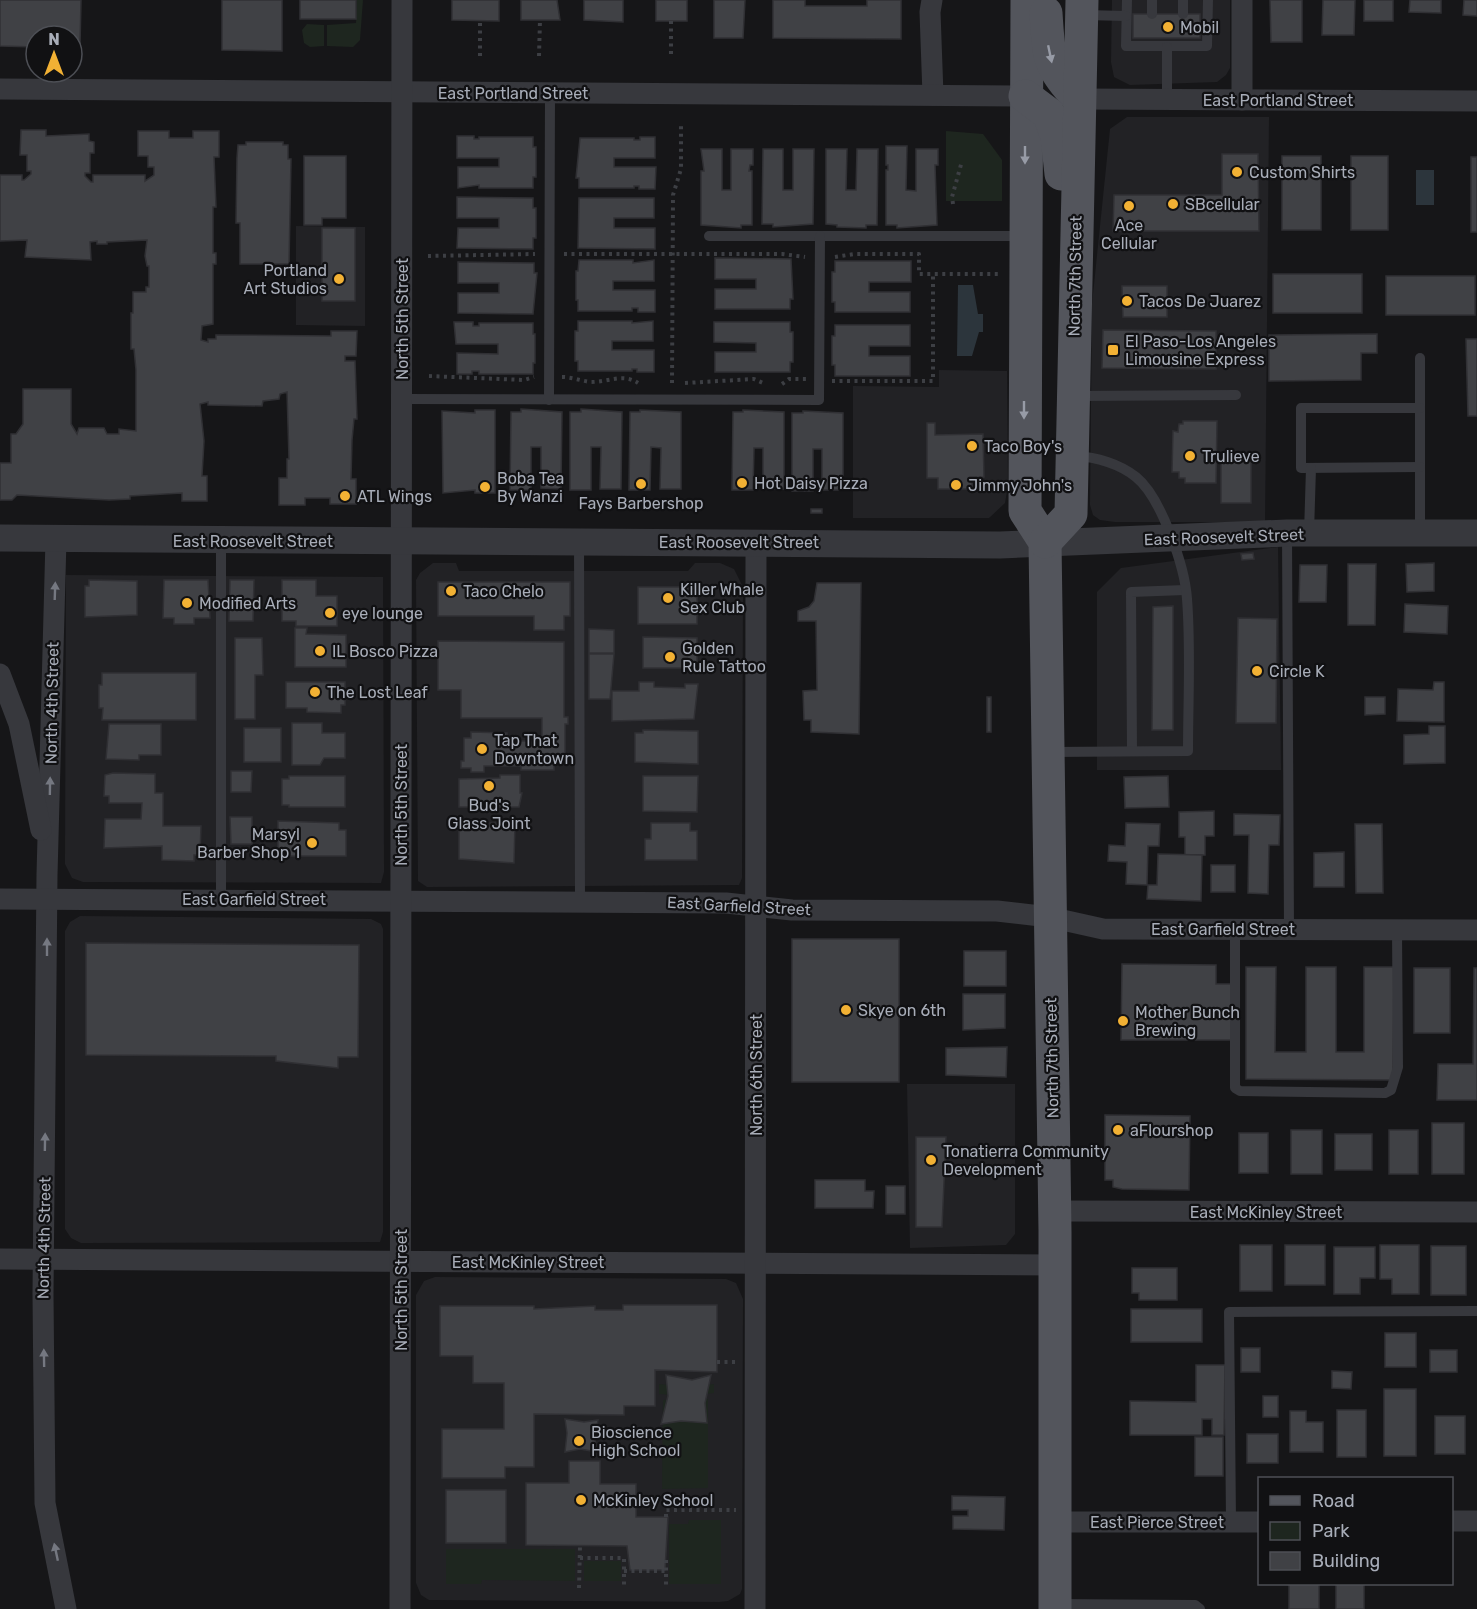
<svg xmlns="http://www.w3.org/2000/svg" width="1477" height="1609" font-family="Rubik,sans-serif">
<rect width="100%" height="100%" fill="#161618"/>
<g fill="#222225">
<path d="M1112,0H1230V68L1226,75L1217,82L1130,85L1114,77L1111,62Z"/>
<path d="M1127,117H1269L1265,522H1115L1100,520L1093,515L1090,505L1092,304L1110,129Z"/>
<path d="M296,226L365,227V326L296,325Z"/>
<path d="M939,370L1007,371L1008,485L1005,503L989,518H853V386L939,387Z"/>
<path d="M1278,547L1281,770H1097V592L1121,568Z"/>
<path d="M433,563H456L459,571H688L695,563H720L734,569L743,587L742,878L739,885L427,887L418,881L416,580L420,573Z"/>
<path d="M66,575L383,577L384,872L381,883L83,882L72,878L65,864Z"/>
<path d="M80,916L371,919L381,924L383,929V1232L380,1242L81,1243L71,1238L65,1229V931L70,922Z"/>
<path d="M907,1084H1015V1234L1006,1245L910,1248Z"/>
<path d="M435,1277L726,1279L736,1283L743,1299L742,1589L740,1594L728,1601L719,1602L429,1600L421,1595L416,1583V1295L424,1281Z"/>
</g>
<g fill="#1e261f">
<path d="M357,0H363L360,40L353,47L327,46V25L356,23Z"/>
<path d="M307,24L324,25V46L310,47L304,43L302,30Z"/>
<path d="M946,131L983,134L1002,160V201H946Z"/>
<path d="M659,1384L687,1387L714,1384V1393L688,1396L659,1394Z"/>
<path d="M708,1399V1488L662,1489L663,1400Z"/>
<path d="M689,1520H721V1584H669V1524H688Z"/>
<path d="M446,1549H575V1581L482,1580L481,1584H446Z"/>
<rect x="584" y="1561" width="37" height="20"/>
</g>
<g fill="#2c353c">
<rect x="1416" y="170" width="18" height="35"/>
<path d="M958,285H973L978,314H983V332H979L972,356H957Z"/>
</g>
<g fill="#404145" stroke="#303034" stroke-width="1.5">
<path d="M0,0H81L80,47H72V36H36V47L0,46Z"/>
<path d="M222,0H282V51L222,50Z"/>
<rect x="300" y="0" width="56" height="19"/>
<path d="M452,0H499V21L452,20Z"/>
<path d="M521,0H557L560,20H521Z"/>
<path d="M584,0H623V22L584,20Z"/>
<rect x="656" y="0" width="31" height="21"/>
<path d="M714,0H745L743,38H714Z"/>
<path d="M773,0H805V6H867V0H901V39L773,38Z"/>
<path d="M1270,0H1302V42H1271Z"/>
<path d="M1323,0H1355L1354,35H1322Z"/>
<rect x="1364" y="0" width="29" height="21"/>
<path d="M1410,0H1441V13L1409,12Z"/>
<path d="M1464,0H1477V16L1463,15Z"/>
<rect x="1133" y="14" width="67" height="24"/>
<path d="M21,130H46V136L89,134V141L94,142V153H90V173H85V176L91,182H93V175H145V181L154,175V167H148V156H138V131H169V138H193V131H219V157H214L216,207H213V253H216V264H213V324L202,326L201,340L208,342V339H216V335L331,336V331H357L356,356H345V361H355L357,419H354L352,440L351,479H356V504H330V498H305V505H279V478H287V459H289L287,392L280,394L279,399L263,401L262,406L208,405V402L200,404L204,441L202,476H207V501H182V493L130,496V499L109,500L17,495L12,500H0V463H11V434H16L23,424V389H71V424L77,434L79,428H104L107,434H119V429L136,431V370L134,349H131V313H133V292H146V287H149V266H147L145,256L147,240L107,242V244H97V241L90,242L91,260L25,257L27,240L0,241V175H22V180H24L31,174V171H27V155H20Z"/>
<path d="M457,136H474V139H479V137H533V147H536V177H533V188H479V185L458,188V167H499V158H457Z"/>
<path d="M640,137H655V158H614V167H656L655,189H639V186H634V188H579V178H576L580,138H634V140H640Z"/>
<path d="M246,142H283V145H288V159H291L289,264H240V223H236L237,158L238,145H246Z"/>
<path d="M886,146H907L906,190L916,191V149H938V165H935L937,225L897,228V225H886V170H888V165H886Z"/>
<path d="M701,149H722V190H731V149H753V165H750L749,171H752V225H741V228L701,225V171H704Z"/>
<path d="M763,149H783V190H793V149H814L813,224L773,227V224H762Z"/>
<path d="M826,149H847L846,190H856L857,149H878L877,225H866V228L837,227V225L826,224Z"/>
<path d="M1222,154H1258L1259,231H1113L1114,195H1222Z"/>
<path d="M304,156H346V218H322V225H304Z"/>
<rect x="1282" y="156" width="39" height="74"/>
<rect x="1351" y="156" width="37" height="74"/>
<rect x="1471" y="157" width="6" height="75"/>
<path d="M457,197L533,198V208H536V238H533V249L457,248L458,228H499V218H457Z"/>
<path d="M579,198H654V218H614V228H655V249L578,248Z"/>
<rect x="322" y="228" width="33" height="73"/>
<path d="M715,258L791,259L793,299H790V309H715V289H756V279H715Z"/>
<path d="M579,260H633V263L654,260V281H613V290H655V312H638V308H632V311H578V300H576V271H578Z"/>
<path d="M835,261H911V282H869V292H910V312H835V302H832V272H835Z"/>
<path d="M458,262L534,263V273H537L533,314L458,313V293H499V283H458Z"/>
<rect x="1273" y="274" width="89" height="39"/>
<rect x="1386" y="276" width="89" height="39"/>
<path d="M1122,286H1167V317H1123Z"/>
<path d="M578,321H632V323L653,321V341H612V350H654V372H637V369H632V371H578V361H575V331H578Z"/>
<path d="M454,322H473V326H479V323H533V334H535V363H533V374H479V371H472V374H457V353L498,354V344H456Z"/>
<path d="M714,322H790V332H793V362H790V372H715V352H756V343L714,342Z"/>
<path d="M835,325H910V346H869V356H910V376H835V365H832V336H835Z"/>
<path d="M1103,330L1216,331V369L1102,368Z"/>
<path d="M1377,334V353H1361V380L1269,381V335Z"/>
<path d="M1466,339H1477V416H1468Z"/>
<path d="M521,409L562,412L561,489L541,488V447H531V490H510L511,412H521Z"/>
<path d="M581,409L622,412L621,489H600L601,447H591V490H570V412H581Z"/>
<path d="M475,410H495V493H475V490L443,493L442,411L475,413Z"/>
<path d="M640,410L681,412V489H660L661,448L651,447L650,490H629L630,412H640Z"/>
<path d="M743,410L784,412V489H763V448H754L753,490H732L733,412H743Z"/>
<path d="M803,411L843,413V490H822V449H813V491H792V413H803Z"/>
<path d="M1183,421H1217L1216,483H1185V478H1179V472H1172L1173,431L1178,432L1179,424H1183Z"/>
<path d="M927,423H935V435L983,434L984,477L972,478V489H938V478H927Z"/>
<rect x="1221" y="456" width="30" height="47"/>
<rect x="811" y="509" width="11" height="4"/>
<path d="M1253,553L1254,559L1242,560L1241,554Z"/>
<path d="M1434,563V591L1407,592L1406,564Z"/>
<path d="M1348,564H1376L1375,625H1348Z"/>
<path d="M1300,565H1327L1326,602H1299Z"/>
<path d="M89,580L137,581V615L85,617V586H89Z"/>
<path d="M164,580H208L210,618H194V624H174V618H163Z"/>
<path d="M230,580H254L253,621H229Z"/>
<path d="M282,580H316V596H337V626H296V621H282Z"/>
<path d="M438,582H570V616H564V630H534V616H438Z"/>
<path d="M817,583H861L859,734L811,732V720H804L803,691L817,690L816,621H798V611L809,607L814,601Z"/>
<rect x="638" y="587" width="59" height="37"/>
<path d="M1405,604L1448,606L1447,634L1404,632Z"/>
<path d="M1173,606V730H1152L1153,607Z"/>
<path d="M1238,618L1277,619L1276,723H1236Z"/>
<path d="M295,628H307L306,634L346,635V667H295Z"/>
<path d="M589,629L614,630V653H589Z"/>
<path d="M643,637L697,638V668H643Z"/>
<path d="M235,638H262L263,675H255V719H235Z"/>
<path d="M438,641L564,642V717H568V724H565V754H554V770H521V766H484V772H471V768H461V761H464V738H471V732L507,733V741H542V718H461V690H438Z"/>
<path d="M589,654H614L610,699H589Z"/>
<path d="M102,673H196V720H102L103,708H99V685H102Z"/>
<path d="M286,682H345V705H341V713L307,712V708H286Z"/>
<path d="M639,682H654V687L685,688V684H698L694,719L612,721V691H639Z"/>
<path d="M1434,682H1444V722L1397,721L1398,689L1433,690Z"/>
<rect x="987" y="697" width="4" height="35"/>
<path d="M1365,697H1385V714L1365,715Z"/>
<path d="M292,723H322V733H345V758H324L320,765H292Z"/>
<path d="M109,724H161V755H139V760L106,759Z"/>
<path d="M1429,726H1445V763L1404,764V735L1429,734Z"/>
<rect x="244" y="728" width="37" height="34"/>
<path d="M643,730L698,731V764L635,762V733H643Z"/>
<path d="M231,771H252L251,792H231Z"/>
<path d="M113,773L155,774V793H163V826H201L200,855H194V861L162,860V846L104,848L105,819H141L142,803H109V796H104L105,775Z"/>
<path d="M500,775H520V793H522L519,807H459V779L500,778Z"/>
<path d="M289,776H345V807H289V805H282V779H289Z"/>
<path d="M643,776H698L697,812L643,811Z"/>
<path d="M1168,776L1169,807L1125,808L1124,777Z"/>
<path d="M1214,811V836H1205V855H1185V837H1179V812Z"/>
<path d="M1234,814L1280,815L1279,845H1269L1268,894L1248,893L1249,835H1234Z"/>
<path d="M230,817H252V844H231Z"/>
<path d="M278,821L339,823V830H346V856H286V849H278Z"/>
<path d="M490,823H515L514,863L459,859V826H490Z"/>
<path d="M651,823H690V831H697V860H645V839H651Z"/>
<path d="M1126,823L1160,824L1159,846H1148L1147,885L1126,884L1127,862L1108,861L1109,845L1125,846Z"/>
<path d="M1355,824H1382L1383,893H1356Z"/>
<path d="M1344,852V887H1314V853Z"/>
<path d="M1158,854L1202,855L1201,901L1147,899L1148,885H1157Z"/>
<rect x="1211" y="865" width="24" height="27"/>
<rect x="792" y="939" width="107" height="143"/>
<path d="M86,943L359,945L358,1057H338V1068L276,1061V1056L86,1055Z"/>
<rect x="964" y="951" width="42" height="35"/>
<path d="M1122,964L1216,965V984H1233V1040H1121Z"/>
<path d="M1246,967H1276L1275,1052H1306V967H1336V1052H1364V967H1394L1393,1080L1246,1079Z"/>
<rect x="1414" y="968" width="36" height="65"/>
<path d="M1474,968H1477V1100H1437L1438,1064H1473Z"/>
<path d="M963,994H1005V1028L963,1030Z"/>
<path d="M1007,1047L1006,1077L946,1075V1048Z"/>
<path d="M1105,1115L1190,1116L1189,1190L1122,1189L1113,1187V1180H1105Z"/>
<rect x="1432" y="1123" width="32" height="51"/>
<rect x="1291" y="1130" width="31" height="44"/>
<rect x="1389" y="1130" width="29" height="44"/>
<rect x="1239" y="1133" width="29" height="40"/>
<rect x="1335" y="1134" width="37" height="36"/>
<path d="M916,1137H946L942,1227H916Z"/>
<path d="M815,1180H865V1191H874L873,1208H815Z"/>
<rect x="886" y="1186" width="19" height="28"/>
<rect x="1240" y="1245" width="32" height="46"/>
<rect x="1285" y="1245" width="40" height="40"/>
<path d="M1380,1245H1419V1294H1392V1279H1380Z"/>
<rect x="1431" y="1246" width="35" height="49"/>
<path d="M1334,1247H1375V1278H1360V1294H1334Z"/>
<path d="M1132,1268H1177V1300H1139V1293H1132Z"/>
<path d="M623,1305H717V1372L655,1370V1406H624V1415L534,1414V1467H505V1478H442V1429H504V1383H473V1356H440V1306H534V1309L595,1306V1310H623Z"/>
<rect x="1131" y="1309" width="71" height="33"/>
<rect x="1385" y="1333" width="31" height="34"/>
<rect x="1241" y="1348" width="19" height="24"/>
<rect x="1430" y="1350" width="27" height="22"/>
<path d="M1196,1365H1225L1224,1435H1212V1419H1202V1435H1130V1401L1196,1402Z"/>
<path d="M1332,1371L1352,1372L1351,1389L1332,1388Z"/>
<path d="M666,1375L692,1380L711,1375L705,1403L707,1423L681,1421L661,1424L668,1396Z"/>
<rect x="1384" y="1389" width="32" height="67"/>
<rect x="1263" y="1396" width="15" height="21"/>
<rect x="1337" y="1410" width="29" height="47"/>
<path d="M1290,1411H1306V1422H1323V1452H1290Z"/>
<rect x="1435" y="1416" width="30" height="38"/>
<path d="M565,1419L584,1422L598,1420L595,1439L597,1452L580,1449L565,1452L567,1433Z"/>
<rect x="1247" y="1434" width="31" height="29"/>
<rect x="1195" y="1437" width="28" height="39"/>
<path d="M569,1461H600V1484H636V1517H668L665,1570H630L627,1546L526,1545V1483H569Z"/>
<rect x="446" y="1490" width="60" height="53"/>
<path d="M952,1496L1005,1497L1004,1530L953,1529V1516H968V1510H952Z"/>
<rect x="1289" y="1584" width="30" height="25"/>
<rect x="1336" y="1584" width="28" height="25"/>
</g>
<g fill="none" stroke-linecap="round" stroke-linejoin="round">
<g stroke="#3d3f44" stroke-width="4" stroke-dasharray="3 4.5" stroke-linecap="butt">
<path d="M671,21V57"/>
<path d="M480,56V20"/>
<path d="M539,56L540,20"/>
<path d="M953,204L952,197L962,161"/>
<path d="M564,254H782L805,257"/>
<path d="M428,256L535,254"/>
<path d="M835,257L854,254H919V274H1000"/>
<path d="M429,376L524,380L534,377"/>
<path d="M562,377C572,377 581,381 591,382C608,382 623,373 638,383"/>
<path d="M832,381H933V274"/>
<path d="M672,383L673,195L681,169V123"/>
<path d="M685,383L754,379L763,383"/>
<path d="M782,384L789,379H806"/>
<path d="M717,1362H737"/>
<path d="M666,1517V1510H736"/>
<path d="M580,1558H624V1588"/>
<path d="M666,1560V1571"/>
<path d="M624,1571H666V1589"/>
<path d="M579,1588L580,1546"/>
</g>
<g stroke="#37383d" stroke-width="10">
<path d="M1127,0L1126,46H1207L1208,0"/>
<path d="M1183,0V14"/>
<path d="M1152,14V0"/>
<path d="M1085,15L1126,16"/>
<path d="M1167,47V100"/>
<path d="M709,236H1021"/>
<path d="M1420,358V533"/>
<path d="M1076,396L1236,395"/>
<path d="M402,399L819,400L820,236"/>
<path d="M549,400L550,93"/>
<path d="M1420,408H1301V468L1420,467"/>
<path d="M1309,533L1311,468"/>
<path d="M1287,534L1289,930"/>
<path d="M221,541V899"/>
<path d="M579,542L580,901"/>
<path d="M1132,751L1131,592L1185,590"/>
<path d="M1051,752L1188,751C1188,701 1191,649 1187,599C1185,567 1161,497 1136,477C1120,464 1096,457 1076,456"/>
<path d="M1235,930V1088L1240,1091L1385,1093L1391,1090L1398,1067L1397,930"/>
<path d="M1231,1522L1229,1312L1477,1311"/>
<path d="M1059,1604L1195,1605L1200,1609"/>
</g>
<g stroke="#37383d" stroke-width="21">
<path d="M932,0L930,12L933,95"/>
<path d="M0,89L1025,96"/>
<path d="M1079,99L1477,101"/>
<path d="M1242,100V0"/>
<path d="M56,539L47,875L43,1294L45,1503L66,1609"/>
<path d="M0,674L19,724L41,830"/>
<path d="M0,899L726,903L792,910L997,911L1049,917L1103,929L1477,930"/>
<path d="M1055,1211L1477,1212"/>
<path d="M0,1259L1055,1265"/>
<path d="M1452,1521H1477"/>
<path d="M1055,1522H1260"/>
<path d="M400,1609L402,0"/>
<path d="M755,1609L756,542"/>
</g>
<path stroke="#37383d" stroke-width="27" d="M0,538L1000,545L1287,533H1477"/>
<g stroke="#53555c" stroke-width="33">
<path d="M1027,0L1025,511L1045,542L1055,1231V1609"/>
<path d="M1046,13C1049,57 1047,66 1079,99"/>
<path d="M1025,96L1049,114L1057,137L1061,174"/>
<path d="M1045,542L1071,514L1082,0"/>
</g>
</g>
<defs><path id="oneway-solid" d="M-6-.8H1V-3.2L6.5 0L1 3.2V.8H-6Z" transform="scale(1.5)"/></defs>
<g fill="#979ba6">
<use href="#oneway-solid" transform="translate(1050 54) rotate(78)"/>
<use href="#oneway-solid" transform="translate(1025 155) rotate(90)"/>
<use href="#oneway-solid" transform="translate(1024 410) rotate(90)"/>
</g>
<g fill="#757881">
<use href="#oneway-solid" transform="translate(55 591) rotate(-88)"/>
<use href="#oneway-solid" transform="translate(50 786) rotate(-89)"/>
<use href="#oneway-solid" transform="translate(47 947) rotate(-90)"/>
<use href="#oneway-solid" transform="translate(45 1142) rotate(-89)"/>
<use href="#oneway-solid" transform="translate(44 1358) rotate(-91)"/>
<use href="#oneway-solid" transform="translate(56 1552) rotate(-102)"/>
</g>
<g fill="#f2b134" stroke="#111113" stroke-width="2">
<circle cx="1168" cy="27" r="6"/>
<circle cx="1237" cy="172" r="6"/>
<circle cx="1173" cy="204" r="6"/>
<circle cx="1129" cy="206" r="6"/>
<circle cx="339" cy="279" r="6"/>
<circle cx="1127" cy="301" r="6"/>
<rect x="1107" y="344" width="12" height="12" rx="3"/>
<circle cx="972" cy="446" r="6"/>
<circle cx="1190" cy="456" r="6"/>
<circle cx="742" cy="483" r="6"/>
<circle cx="641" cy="484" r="6"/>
<circle cx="956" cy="485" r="6"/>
<circle cx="485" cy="487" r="6"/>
<circle cx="345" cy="496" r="6"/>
<circle cx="451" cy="591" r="6"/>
<circle cx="668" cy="598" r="6"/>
<circle cx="187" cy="603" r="6"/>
<circle cx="330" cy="613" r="6"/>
<circle cx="320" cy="651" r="6"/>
<circle cx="670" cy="657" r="6"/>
<circle cx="1257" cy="671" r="6"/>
<circle cx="315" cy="692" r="6"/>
<circle cx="482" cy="749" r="6"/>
<circle cx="489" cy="786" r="6"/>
<circle cx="312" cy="843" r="6"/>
<circle cx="846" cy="1010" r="6"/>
<circle cx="1123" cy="1021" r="6"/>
<circle cx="1118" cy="1130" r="6"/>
<circle cx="931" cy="1160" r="6"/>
<circle cx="579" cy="1441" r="6"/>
<circle cx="581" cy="1500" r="6"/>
</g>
<g text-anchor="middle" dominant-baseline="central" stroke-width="4.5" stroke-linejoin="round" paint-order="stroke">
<g font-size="16" fill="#a8adb8" stroke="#111113" text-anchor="start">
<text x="1180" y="27">Mobil</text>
<text x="1249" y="172">Custom Shirts</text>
<text x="1185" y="204">SBcellular</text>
<text x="1129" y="225" text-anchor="middle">Ace<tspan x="1129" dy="18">Cellular</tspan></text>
<text x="327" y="270" text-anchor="end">Portland<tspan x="327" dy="18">Art Studios</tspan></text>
<text x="1139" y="301">Tacos De Juarez</text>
<text x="1125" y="341">El Paso-Los Angeles<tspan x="1125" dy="18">Limousine Express</tspan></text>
<text x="984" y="446">Taco Boy's</text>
<text x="1202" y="456">Trulieve</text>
<text x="497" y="478">Boba Tea<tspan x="497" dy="18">By Wanzi</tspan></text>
<text x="754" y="483">Hot Daisy Pizza</text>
<text x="968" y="485">Jimmy John's</text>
<text x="357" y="496">ATL Wings</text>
<text x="641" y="503" text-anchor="middle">Fays Barbershop</text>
<text x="680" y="589">Killer Whale<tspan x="680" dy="18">Sex Club</tspan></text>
<text x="463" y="591">Taco Chelo</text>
<text x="199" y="603">Modified Arts</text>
<text x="342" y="613">eye lounge</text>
<text x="682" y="648">Golden<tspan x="682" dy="18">Rule Tattoo</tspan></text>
<text x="332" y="651">IL Bosco Pizza</text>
<text x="1269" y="671">Circle K</text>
<text x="327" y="692">The Lost Leaf</text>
<text x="494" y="740">Tap That<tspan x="494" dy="18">Downtown</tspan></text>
<text x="489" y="805" text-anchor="middle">Bud's<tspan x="489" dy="18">Glass Joint</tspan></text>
<text x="300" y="834" text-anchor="end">Marsyl<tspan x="300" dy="18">Barber Shop 1</tspan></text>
<text x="858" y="1010">Skye on 6th</text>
<text x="1135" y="1012">Mother Bunch<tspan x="1135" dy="18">Brewing</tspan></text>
<text x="1130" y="1130">aFlourshop</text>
<text x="943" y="1151">Tonatierra Community<tspan x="943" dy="18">Development</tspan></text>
<text x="591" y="1432">Bioscience<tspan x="591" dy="18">High School</tspan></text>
<text x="593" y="1500">McKinley School</text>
</g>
<g font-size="16" fill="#a8adb8" stroke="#111113">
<text x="513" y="93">East Portland Street</text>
<text x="1278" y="100">East Portland Street</text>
<text transform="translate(1075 276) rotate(-89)">North 7th Street</text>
<text transform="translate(402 319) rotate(-90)">North 5th Street</text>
<text transform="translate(1224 537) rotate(-2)">East Roosevelt Street</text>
<text x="253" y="541">East Roosevelt Street</text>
<text x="739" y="542">East Roosevelt Street</text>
<text transform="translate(52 703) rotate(-89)">North 4th Street</text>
<text transform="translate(401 805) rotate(-90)">North 5th Street</text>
<text x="254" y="899">East Garfield Street</text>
<text transform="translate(739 906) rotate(3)">East Garfield Street</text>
<text x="1223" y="929">East Garfield Street</text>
<text transform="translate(1052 1058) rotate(-91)">North 7th Street</text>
<text transform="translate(756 1075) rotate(-90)">North 6th Street</text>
<text x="1266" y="1212">East McKinley Street</text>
<text transform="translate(44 1238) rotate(-89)">North 4th Street</text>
<text x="528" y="1262">East McKinley Street</text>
<text transform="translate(401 1290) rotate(-90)">North 5th Street</text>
<text x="1157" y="1522">East Pierce Street</text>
</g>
</g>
<rect x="1258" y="1477" width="195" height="108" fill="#111113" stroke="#4d4f55" stroke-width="1.5"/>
<rect x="1270" y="1496" width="30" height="9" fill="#53555c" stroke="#4d4f55" stroke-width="1.5"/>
<text x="1312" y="1507" font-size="18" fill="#a8adb8">Road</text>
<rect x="1270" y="1522" width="30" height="18" fill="#1e261f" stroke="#4d4f55" stroke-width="1.5"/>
<text x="1312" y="1537" font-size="18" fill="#a8adb8">Park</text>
<rect x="1270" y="1552" width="30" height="18" fill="#404145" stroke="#4d4f55" stroke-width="1.5"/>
<text x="1312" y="1567" font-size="18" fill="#a8adb8">Building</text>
<g transform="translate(54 54)"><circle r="28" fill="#111113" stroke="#4d4f55" stroke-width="1.5"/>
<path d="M0-4.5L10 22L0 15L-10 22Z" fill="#f2b134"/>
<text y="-9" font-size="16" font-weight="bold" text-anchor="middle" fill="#a8adb8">N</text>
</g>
</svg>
